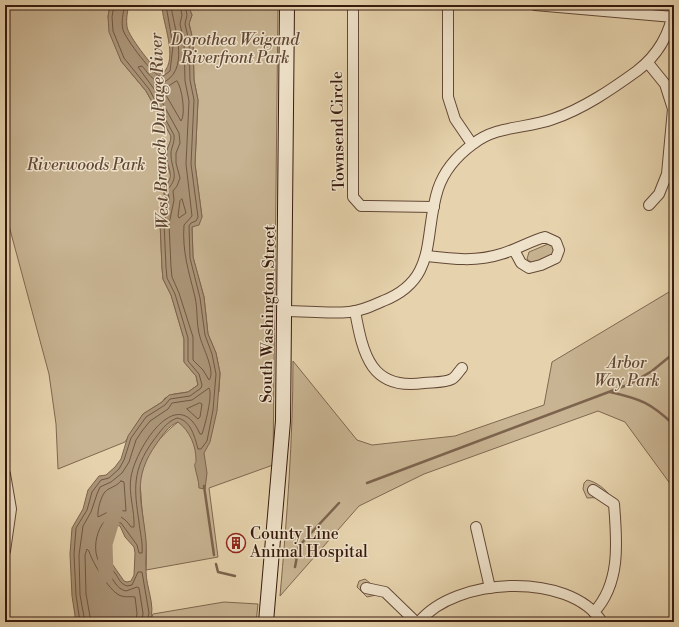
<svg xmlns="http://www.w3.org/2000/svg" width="679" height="627" font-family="'Libre Bodoni',serif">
<rect width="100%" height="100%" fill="#e6d3ad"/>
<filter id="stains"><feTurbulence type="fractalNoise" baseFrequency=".005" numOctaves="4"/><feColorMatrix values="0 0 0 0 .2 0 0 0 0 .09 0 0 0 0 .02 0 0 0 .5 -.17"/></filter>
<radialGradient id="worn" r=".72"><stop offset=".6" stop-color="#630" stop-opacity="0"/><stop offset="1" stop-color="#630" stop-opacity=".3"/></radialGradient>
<g fill="#c8b492" stroke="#806750">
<path d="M5,5H110L108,17L121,61L146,91L171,136C171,143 168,145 167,152C165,160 169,169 171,177L163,190L165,199L160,222L162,268L163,279L171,295L184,339V362L196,376L198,385L188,392L174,394L165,398L162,402L143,414L125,442L58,469L56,424L49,374L5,211Z"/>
<path d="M188,5H278L273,465L209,488L218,557L146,570C148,545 142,520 141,495C141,490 139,484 139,480C143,440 191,413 219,392L220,373L216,353L208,334L204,297L193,257L192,226L202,217L195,164L198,100L194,80L193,40L189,23L192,15Z"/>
<path d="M548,244H551L554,250L552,255L532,263L527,259L529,252Z"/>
<path d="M674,289V489L625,422L598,411L424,474L359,506L280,596C287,517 293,439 293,361L357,440L372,445L455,436L544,405L552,362Z"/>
<path d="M587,480C595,481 607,490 611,497L587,498L583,489L584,483Z"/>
<path d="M365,579L375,587L376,595L367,597L357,587L359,581Z"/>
<path d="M224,602L258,604L256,622H150L153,614Z"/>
</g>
<path fill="#aa9477" stroke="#7c634d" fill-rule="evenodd" d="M110,5H129C127,13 126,19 127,27C129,37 151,64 159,73H163C179,58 162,23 162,5H188L192,15L189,24L193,40L194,80L198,100L195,164L202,217L199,225L192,227L193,257L204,297L208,334L216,353L220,373L217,411L210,442L204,453L207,473L205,489L199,488C199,481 196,473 195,467C194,462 196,465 196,460C196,446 190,431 178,422C168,426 163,435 157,443C131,479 142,500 146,540C147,550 145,560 146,571C146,588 156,605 150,622H76L72,596L70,554L72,528L83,509L88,490L99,476L106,475L115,467L121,459L128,436L143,414L162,402L169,395L188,392L198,385L196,376L184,362V339L171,295L163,279L162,268L160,222L165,199L164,187C178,175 164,166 167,151C168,145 171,143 171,136L146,91L121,61L109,32L108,17ZM116,525L120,526L125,537L134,547L135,553L134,575L131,581L127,582L124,581L106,555L104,548L107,534L112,526Z"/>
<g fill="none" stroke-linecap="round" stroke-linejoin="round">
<g stroke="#705742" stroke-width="1">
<path d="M125,5C123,14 121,21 123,30C126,39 153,76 162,77L170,71L173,46L166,5"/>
<path d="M171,5C173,26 190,66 166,81C154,84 149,74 142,66L138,67L157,93L179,133L180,143L176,153V163L180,178L177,186L173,191L174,200L169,224L171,267L172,277L179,293L193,337V360L203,370L209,380C216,372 202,346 200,337C196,324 198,310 195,297C189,272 182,252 184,225L192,216L186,164L189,101L185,81L184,42L180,24L182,15L180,5"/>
<path d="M177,81C182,87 186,115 181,121L163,90Z"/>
<path d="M182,199L186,213L179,218L178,216L180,201Z"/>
<path d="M200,403L202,404L200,417L198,419L187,409Z"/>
<path d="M121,481L124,482L126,511L112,510L98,517C97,511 101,496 105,492C108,488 116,487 121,481Z"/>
<path d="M80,622L76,595L74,554L76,528L87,510L92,492L101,480L109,478L119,469L124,460L131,438L146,417L165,405L170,399L190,396L201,388L202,385L199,374L188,361V338L175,294L167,278L166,267L164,223L169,199L168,189C180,176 171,169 171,154C171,147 175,143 174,135L149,89L124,58L113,31L112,17L114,5"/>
<path d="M85,622L80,595L79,555L83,526L91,512L97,494L100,487L111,482L122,473L129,462L136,440L142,431L150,421L168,409L172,403L192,400L209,388C213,395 205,425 202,434H200C177,381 135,450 131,477C128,493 135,511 134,527H131C111,497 90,534 97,557C99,565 107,570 111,577C116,584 118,589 126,591L137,587L139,588L143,613L142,622"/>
<path d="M91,622L86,594L85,555L87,549L89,551C92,562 109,590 119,595C125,598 130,596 135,597L137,613L136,622"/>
<path d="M147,622L149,613L142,572H138L132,585L127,586C119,583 119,578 115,573C110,567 104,562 101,555C97,542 104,517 121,523L137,545L139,553H142C143,543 140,532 139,522C134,489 132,470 153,441C160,432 166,422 177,418C191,420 195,438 198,449H201L207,441L213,410L216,374L212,354L205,335L200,298L190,258L189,226L191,223L196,221L198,217L191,164L194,100L190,80L189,41L185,24L187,15L185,5"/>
</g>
<g stroke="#7c634d" stroke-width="2.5">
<path d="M610,392C641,399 651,403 674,425"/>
<path d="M367,483L630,384L652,371L674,353"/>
<path d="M204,486L214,555"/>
<path d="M216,564L218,572L235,576"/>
<path d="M295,567L299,546L339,503"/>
</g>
<path stroke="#aa9477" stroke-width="15" d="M106,575L105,544L115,511"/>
<defs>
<g id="street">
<path d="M353,5V197L361,206H369L434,207"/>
<path d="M448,5V97L455,119L472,144"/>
<path d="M535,5L673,17"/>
<path d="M648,63L665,84L673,109L667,174L659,194L649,205"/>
<path d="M427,256C452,259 477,262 501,254C516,250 530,241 545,237L556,242L559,250L556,258L541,265L529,268L521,263L514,250"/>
<path d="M285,311C306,311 328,314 349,312C361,311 372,306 383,301C439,279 423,235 438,189C444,171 458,155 473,144C497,125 526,129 553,119C583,109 612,89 637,71C658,55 670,34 674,8"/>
<path d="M355,311C363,355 371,391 424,383C432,382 445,383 452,379C456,377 459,371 462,368"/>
<path d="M5,474L11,509L5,551"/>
<path d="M593,490L614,504C617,541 621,583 594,612"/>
<path d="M476,527L490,588"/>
<path d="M366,588L385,592L416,622"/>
<path d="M419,622C455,577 569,571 602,622"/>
</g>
<path id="secondary" d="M266,622L283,421L287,5"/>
</defs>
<use href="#street" stroke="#634836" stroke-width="12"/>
<use href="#secondary" stroke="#371a0e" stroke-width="16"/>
<use href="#street" stroke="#efe2ca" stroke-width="10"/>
<use href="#secondary" stroke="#efe2ca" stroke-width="14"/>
</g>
<defs>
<symbol id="building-ring" viewBox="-11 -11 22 22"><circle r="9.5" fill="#efe2ca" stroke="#8f2418" stroke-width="1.5"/><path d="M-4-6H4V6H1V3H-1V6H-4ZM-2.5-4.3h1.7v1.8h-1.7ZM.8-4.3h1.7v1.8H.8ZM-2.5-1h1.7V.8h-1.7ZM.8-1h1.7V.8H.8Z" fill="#8f2418"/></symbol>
</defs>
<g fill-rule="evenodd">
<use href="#building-ring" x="225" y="532" width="22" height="22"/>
</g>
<g text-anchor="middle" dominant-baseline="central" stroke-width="3" stroke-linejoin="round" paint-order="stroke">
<g font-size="16" font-style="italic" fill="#624836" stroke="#efe2ca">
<text x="235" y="40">Dorothea Weigand<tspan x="235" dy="18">Riverfront Park</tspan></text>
<text x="86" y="165">Riverwoods Park</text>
<text x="627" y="363">Arbor<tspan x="627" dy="18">Way Park</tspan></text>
</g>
<g font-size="16" fill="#371a0e" stroke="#efe2ca">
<text transform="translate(338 131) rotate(-91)">Townsend Circle</text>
<text transform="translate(268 314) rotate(-89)">South Washington Street</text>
</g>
<g font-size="16" fill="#371a0e" stroke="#efe2ca" text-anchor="start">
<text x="250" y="534">County Line<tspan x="250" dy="18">Animal Hospital</tspan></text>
</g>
<g font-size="17" font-style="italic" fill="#5f4533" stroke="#efe2ca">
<text transform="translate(160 131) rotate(-92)">West Branch DuPage River</text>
</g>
</g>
<rect width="679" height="627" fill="none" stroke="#e6d3ad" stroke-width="20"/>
<rect x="6" y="6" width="667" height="615" fill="none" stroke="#371a0e" stroke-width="2"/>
<rect x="10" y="10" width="659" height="607" fill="none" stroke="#371a0e"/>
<rect width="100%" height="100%" filter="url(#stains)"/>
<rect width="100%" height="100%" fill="url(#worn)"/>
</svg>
